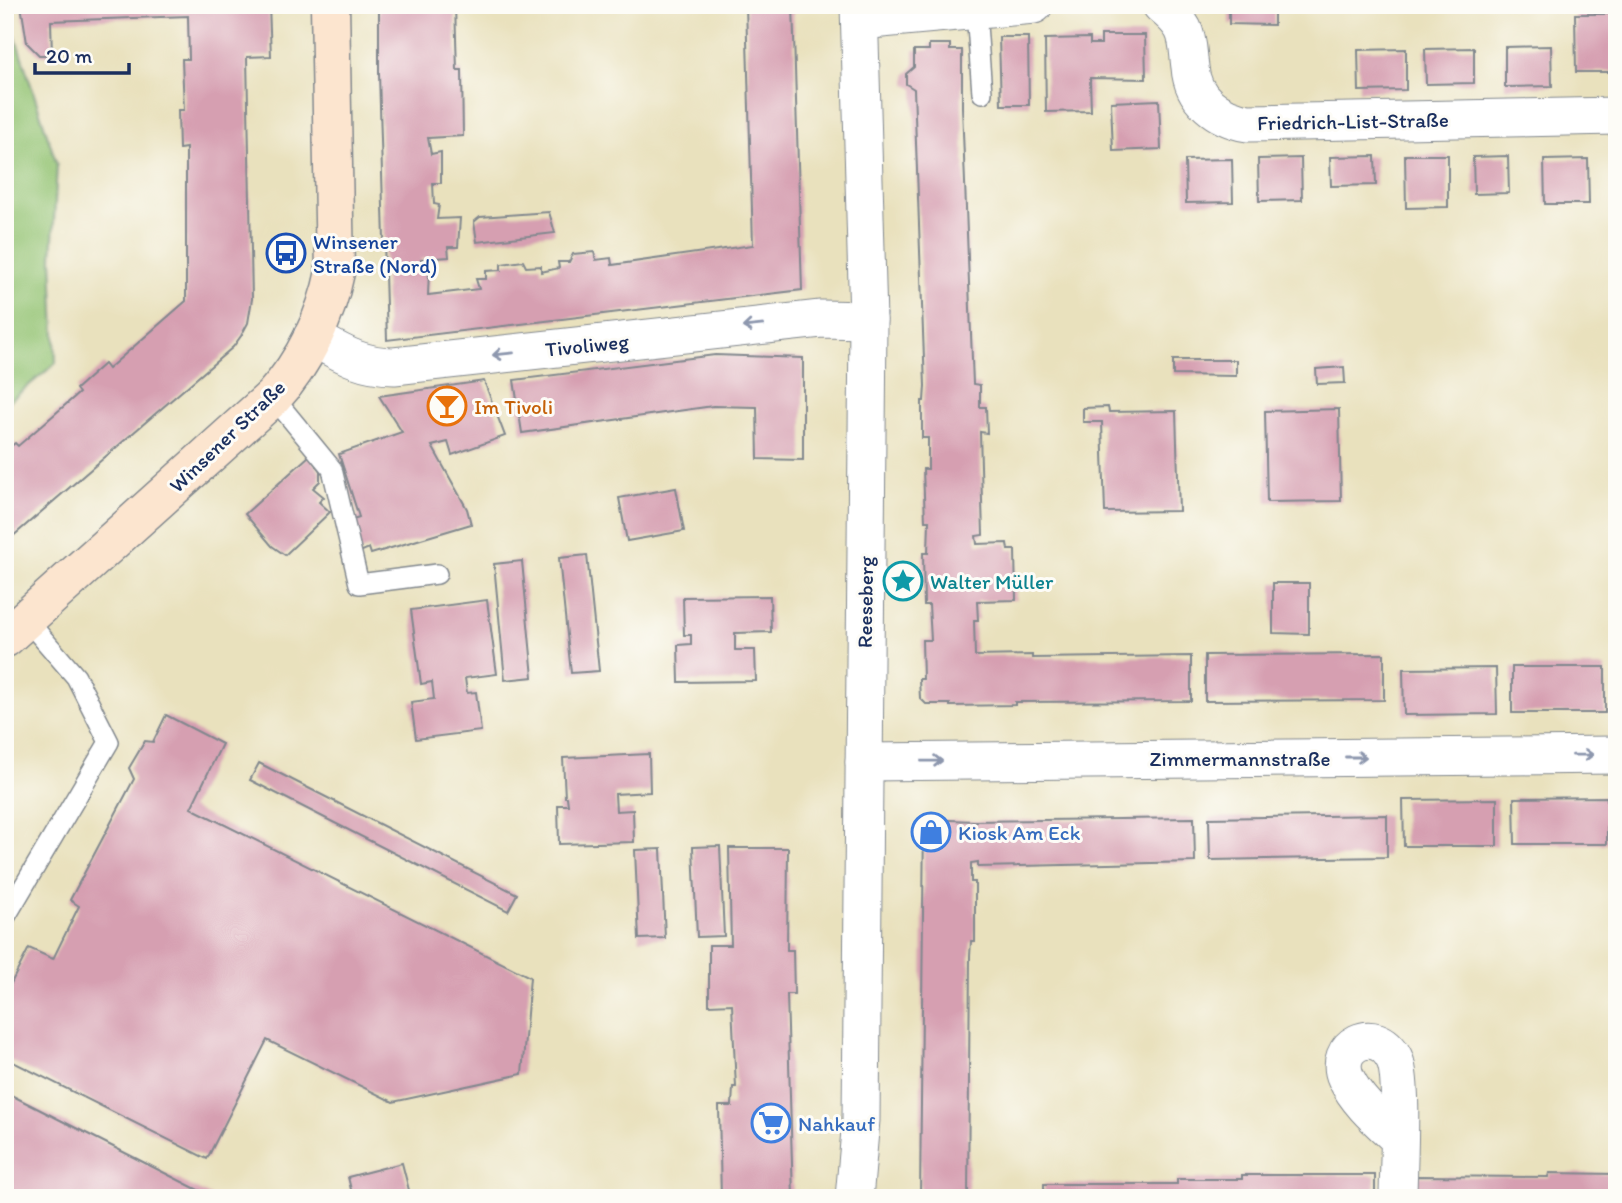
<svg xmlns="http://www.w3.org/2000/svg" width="1622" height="1203" font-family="Itim,sans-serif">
<rect width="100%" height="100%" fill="#fdfcf7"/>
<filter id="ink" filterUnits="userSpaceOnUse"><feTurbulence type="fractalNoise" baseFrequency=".0143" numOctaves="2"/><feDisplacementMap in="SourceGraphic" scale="14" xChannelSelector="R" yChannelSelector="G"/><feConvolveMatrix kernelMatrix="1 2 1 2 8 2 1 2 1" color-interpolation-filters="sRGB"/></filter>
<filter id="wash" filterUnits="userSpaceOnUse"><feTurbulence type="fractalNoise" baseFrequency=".00686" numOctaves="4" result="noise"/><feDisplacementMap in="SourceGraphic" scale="28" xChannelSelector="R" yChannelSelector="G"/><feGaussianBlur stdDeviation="1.57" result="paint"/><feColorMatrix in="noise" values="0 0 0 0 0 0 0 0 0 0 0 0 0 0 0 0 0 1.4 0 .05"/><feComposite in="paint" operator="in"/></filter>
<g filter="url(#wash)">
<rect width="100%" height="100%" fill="#e9e1bd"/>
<path fill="#92c271" stroke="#567868" stroke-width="2" d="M5,5L57,165L52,258L56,363L5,405Z"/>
<g id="blocks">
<g fill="#d69fb1">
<path d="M21,5H269L271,56L247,57L252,299L248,323L241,336L233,347L5,543V451L15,443L18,446L79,393L76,389L104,364L108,369L186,301V148L179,149L178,110H184L182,59H189L188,16L51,21L52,55H39L27,43Z"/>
<path d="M379,5H455L457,70H462L463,136L428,138L431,154L441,152V183H433L434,204L439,205L437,219L460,218L458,247H448L449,257L421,259L423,272L429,271L428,295L479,289L476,279H486V271L501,270V264L523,261L526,267L541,266V272L559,268L558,262H569L573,254L594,252L596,260L611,258L612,265L753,245L746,5H793L802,290L387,340L379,73Z"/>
<path d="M1229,5H1274V25L1229,24Z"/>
<path d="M1575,14H1617V72H1576Z"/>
<path d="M1101,35H1145L1146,79L1090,78L1091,111L1046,112L1045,39L1090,38V44H1101Z"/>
<path d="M999,37H1028L1029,105H1001Z"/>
<path d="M929,44H950V50H962V107L973,384L980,385V407H986L987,433L980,432L983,535L976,536L977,544L1007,543L1008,550H1015L1016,600L977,601L978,620H974L975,656L1032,655V658L1191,656V701L1015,702V705L950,706V704H926L920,698L919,679H923L922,640H931L929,605H924L923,553H928L929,521H925L923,469H928V438H922V401H924L925,386L914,89L906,84V74L914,67V50H929Z"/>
<path d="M1551,46L1552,86L1505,87V47Z"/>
<path d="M1474,48V83L1426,84L1425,49Z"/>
<path d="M1406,49V90L1359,91L1358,50Z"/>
<path d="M1159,100L1161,149L1113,151L1111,102Z"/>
<path d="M1405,155H1448V207L1406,208Z"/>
<path d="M1375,156L1376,185L1331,186L1330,157Z"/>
<path d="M1508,156L1509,193L1474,194L1473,157Z"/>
<path d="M1301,158L1302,200L1259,201L1258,159Z"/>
<path d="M1232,159L1233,202L1186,203L1185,160Z"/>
<path d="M1588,159L1589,204H1545L1544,160Z"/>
<path d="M549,212L555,233L477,242L474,222L480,217Z"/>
<path d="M715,355L803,358V460L758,459L757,407L713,406L522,433L514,380Z"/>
<path d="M1173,360H1236V376L1173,375Z"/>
<path d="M1344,367L1345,383L1317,384L1316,369Z"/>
<path d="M484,381L505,436L452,455L448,442L432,446L467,509L471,524L371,554L369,548L360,552L350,520L359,517L339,454L402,432L379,396Z"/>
<path d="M1108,407L1109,412L1176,411L1179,511L1105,512L1102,422H1083V408Z"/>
<path d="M1339,409L1341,501L1267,502L1265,411Z"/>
<path d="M309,456L320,471V481L313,488L324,497L319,502L330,512L285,555L272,546L245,514Z"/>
<path d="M676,488L684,531L627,541L619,498Z"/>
<path d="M587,555L599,671L571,673L559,558Z"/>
<path d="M522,561L533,677L505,680L494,564Z"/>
<path d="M1273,583H1309V634L1273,633Z"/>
<path d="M770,596L771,632L735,633V650H755L756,681L679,682L678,645L691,644V635H684L683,597Z"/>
<path d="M487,600L497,674L465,678L467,693L476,692L481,731L416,739L411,702L434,699L432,682L421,684L411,610Z"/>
<path d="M1384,654V700L1205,701V655Z"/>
<rect x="1512" y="667" width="93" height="46"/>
<path d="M1496,668L1497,714L1404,715L1403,669Z"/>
<path d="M166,715L222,744L191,808L530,977L522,1074L393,1102L267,1040L207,1159L5,1058V995L29,948L53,959L79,906L70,900L134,779L129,768L145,741L153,742Z"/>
<path d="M649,754L650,792L615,794L616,811L633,810L634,842L559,844L558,805H568L567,797H565L563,758Z"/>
<path d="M259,763L517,894L508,911L250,780Z"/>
<path d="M1607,797V844H1515L1514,798Z"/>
<path d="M1497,799V846H1404L1403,800Z"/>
<path d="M1387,815V857L1210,860L1209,818Z"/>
<path d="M1194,818L1195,862L978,867V862L971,863V882H975V941H971L970,956L968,1198H920L924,819L975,821Z"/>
<path d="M720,846L724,936L697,937L693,847Z"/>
<path d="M729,848H788L787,950H793L794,994H787L793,1198H721L719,1106H732L733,1087H736L732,1004L709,1005V945H731Z"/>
<path d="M661,849L665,938L639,939L635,850Z"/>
<path d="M5,1092L214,1198H5Z"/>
<path d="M402,1163L411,1198H353L348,1177Z"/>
<path d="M1549,1173L1617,1174V1198H1416V1176L1548,1177Z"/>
<path d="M1242,1175H1375V1198H1044V1184H1177V1179H1242Z"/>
</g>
</g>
</g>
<g filter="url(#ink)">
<use href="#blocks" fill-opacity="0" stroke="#82888e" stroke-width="2"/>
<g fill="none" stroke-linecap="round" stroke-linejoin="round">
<defs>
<g id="lane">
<path d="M976,11L982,93"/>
<path d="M273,397L332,469L359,584L437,574"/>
<path d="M5,918L109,742L76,677L26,619"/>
</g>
<g id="street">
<path d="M1161,5C1169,12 1178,19 1183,29C1189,41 1188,55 1190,67C1192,99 1218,118 1248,123L1617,116"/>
<path d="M860,21L1034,5"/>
<path d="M312,337C341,353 361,366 394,366L821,319L868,320"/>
<path d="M864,762L1617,755"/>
<path d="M854,1198L861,1120L868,320L859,5"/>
<path d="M1398,1198C1398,1171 1404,1077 1394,1058C1375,1022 1332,1047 1346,1078C1357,1102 1380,1121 1399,1139"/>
</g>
<path id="secondary" d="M5,638L273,397C304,363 326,317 335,272L330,5"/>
</defs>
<use href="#lane" stroke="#82888e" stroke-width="22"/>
<use href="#street" stroke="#82888e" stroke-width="39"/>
<use href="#secondary" stroke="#82888e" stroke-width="41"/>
<use href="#lane" stroke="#fff" stroke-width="19"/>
<use href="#street" stroke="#fff" stroke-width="37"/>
<use href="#secondary" stroke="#fce5cf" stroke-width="38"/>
</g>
<defs><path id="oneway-shaft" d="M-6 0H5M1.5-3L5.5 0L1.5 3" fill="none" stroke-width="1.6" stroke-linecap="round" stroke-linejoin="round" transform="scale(1.75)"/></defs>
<g stroke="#8d97ae">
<use href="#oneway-shaft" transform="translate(753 326) rotate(174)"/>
<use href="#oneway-shaft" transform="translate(503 354) rotate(174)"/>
<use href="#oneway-shaft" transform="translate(1583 755) rotate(-1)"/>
<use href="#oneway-shaft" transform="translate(1356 757)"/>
<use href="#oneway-shaft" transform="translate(932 761) rotate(-1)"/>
</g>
</g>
<defs>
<symbol id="bus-ring" viewBox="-11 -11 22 22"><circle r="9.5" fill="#fdfcf7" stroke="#1a4fb4" stroke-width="1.5"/><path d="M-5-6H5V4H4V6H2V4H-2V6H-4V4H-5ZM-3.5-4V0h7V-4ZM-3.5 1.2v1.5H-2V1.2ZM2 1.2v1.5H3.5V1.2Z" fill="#1a4fb4"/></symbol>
<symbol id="bar-ring" viewBox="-11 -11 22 22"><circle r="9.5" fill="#fdfcf7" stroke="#e8710a" stroke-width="1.5"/><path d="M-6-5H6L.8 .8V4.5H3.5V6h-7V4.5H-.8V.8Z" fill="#e8710a"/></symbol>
<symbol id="sight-ring" viewBox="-11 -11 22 22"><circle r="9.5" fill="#fdfcf7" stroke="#0f9aa8" stroke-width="1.5"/><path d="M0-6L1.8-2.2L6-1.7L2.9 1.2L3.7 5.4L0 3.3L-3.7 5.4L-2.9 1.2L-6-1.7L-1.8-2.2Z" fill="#0f9aa8"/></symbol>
<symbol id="shop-ring" viewBox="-11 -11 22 22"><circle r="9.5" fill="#fdfcf7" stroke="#3f7fe0" stroke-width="1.5"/><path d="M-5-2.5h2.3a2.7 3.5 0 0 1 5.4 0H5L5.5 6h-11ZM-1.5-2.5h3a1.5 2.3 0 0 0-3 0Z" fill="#3f7fe0"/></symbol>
<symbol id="supermarket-ring" viewBox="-11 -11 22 22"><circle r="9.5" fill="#fdfcf7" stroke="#3f7fe0" stroke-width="1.5"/><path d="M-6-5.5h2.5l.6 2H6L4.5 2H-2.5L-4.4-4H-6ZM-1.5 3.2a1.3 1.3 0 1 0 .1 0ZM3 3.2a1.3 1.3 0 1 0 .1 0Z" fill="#3f7fe0"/></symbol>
</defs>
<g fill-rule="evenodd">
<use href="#bus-ring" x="264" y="231" width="44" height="44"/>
<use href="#bar-ring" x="425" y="384" width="44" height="44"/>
<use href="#sight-ring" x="881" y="559" width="44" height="44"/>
<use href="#shop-ring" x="909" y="810" width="44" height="44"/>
<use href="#supermarket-ring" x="749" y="1101" width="44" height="44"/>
</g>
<g text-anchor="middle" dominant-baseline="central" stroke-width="6" stroke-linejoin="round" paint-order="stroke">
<g font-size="21" fill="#1b2f5e" stroke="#fdfcf7">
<text transform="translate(1353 121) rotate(-1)">Friedrich-List-Straße</text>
<text transform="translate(587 345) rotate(-6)">Tivoliweg</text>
<text transform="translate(227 436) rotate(-44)">Winsener Straße</text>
<text transform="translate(865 602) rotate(-89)">Reeseberg</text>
<text x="1240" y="758">Zimmermannstraße</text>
</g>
<g font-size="21" fill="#164399" stroke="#fdfcf7" text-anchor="start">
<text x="313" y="241">Winsener<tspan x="313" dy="24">Straße (Nord)</tspan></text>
</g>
<g font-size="21" fill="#c56008" stroke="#fdfcf7" text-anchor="start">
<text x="474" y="406">Im Tivoli</text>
</g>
<g font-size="21" fill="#0d838f" stroke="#fdfcf7" text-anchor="start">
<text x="930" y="581">Walter Müller</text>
</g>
<g font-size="21" fill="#366cbe" stroke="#fdfcf7" text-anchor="start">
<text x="958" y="832">Kiosk Am Eck</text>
<text x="798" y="1123">Nahkauf</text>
</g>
</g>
<rect width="1622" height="1203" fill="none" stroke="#fdfcf7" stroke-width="28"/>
<path d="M35 63v10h94v-10" fill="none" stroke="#1b2f5e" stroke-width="3.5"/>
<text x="46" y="63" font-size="21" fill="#1b2f5e" stroke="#fdfcf7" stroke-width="5" paint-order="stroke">20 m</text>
</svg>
